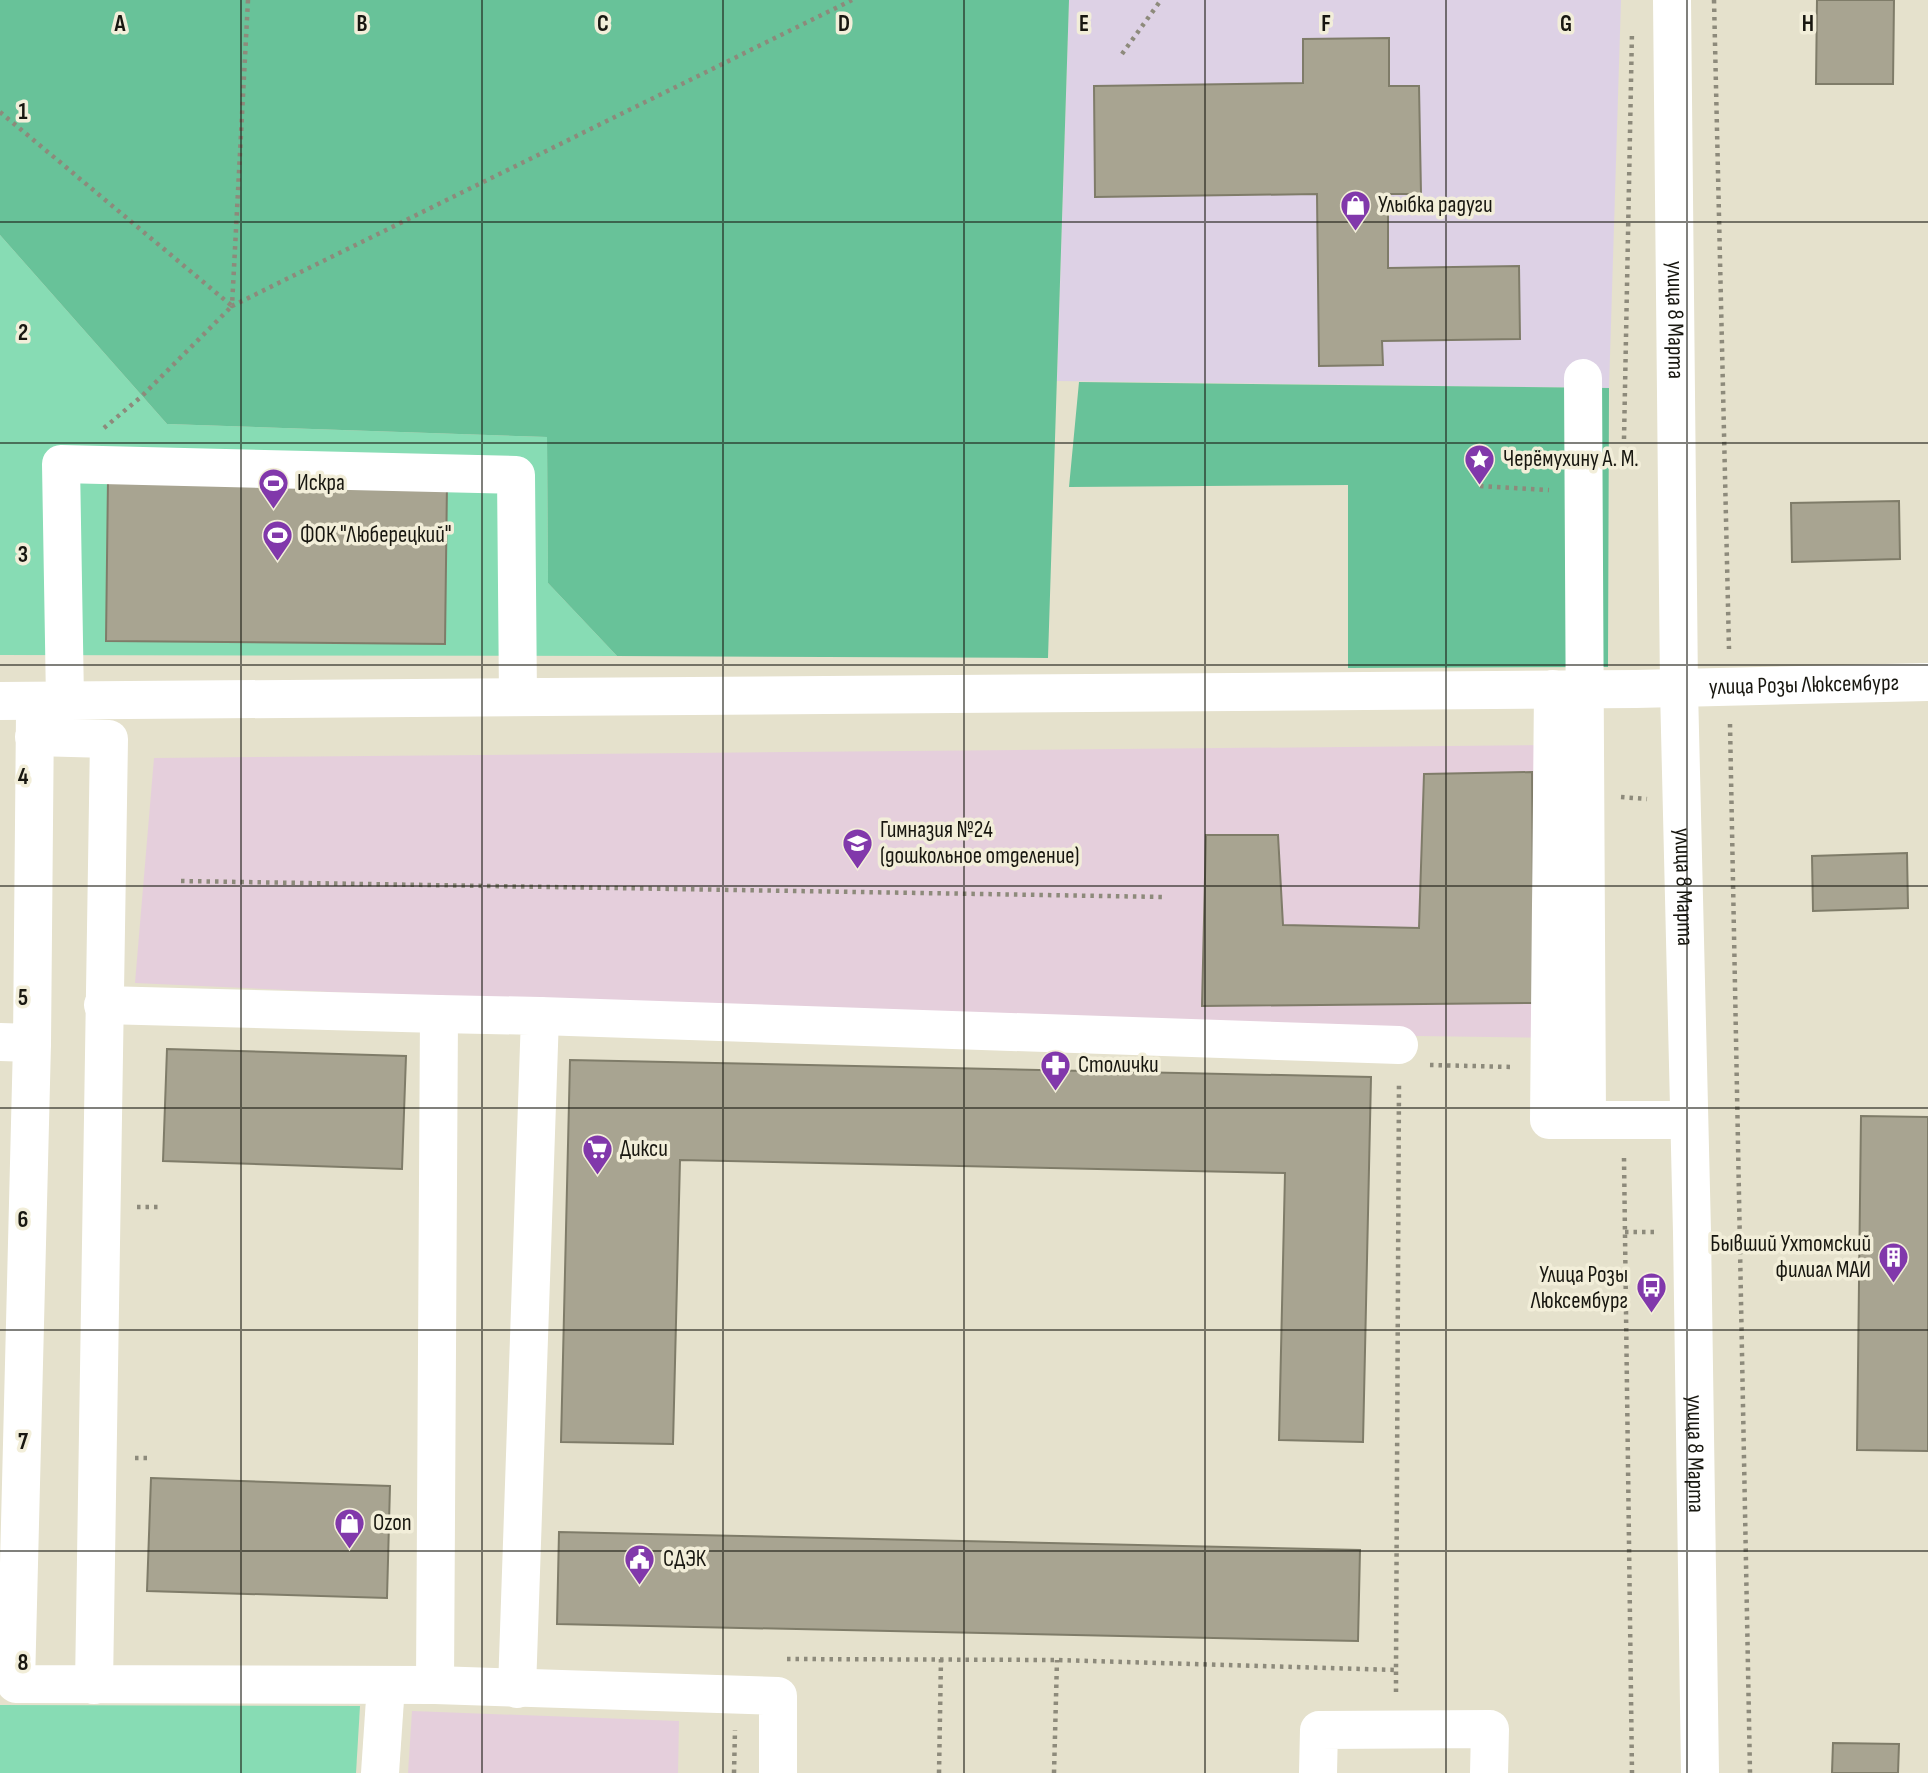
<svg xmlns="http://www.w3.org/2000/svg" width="1928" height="1773" font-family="'Sofia Sans Condensed',sans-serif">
<rect width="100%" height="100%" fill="#e5e1cc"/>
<path fill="#ddd1e5" d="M1069,0H1621L1609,388L1057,381Z"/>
<g fill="#e5cfdc">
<path d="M1554,745L1570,1038L1264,1034L135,983L154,758Z"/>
<path d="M412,1711L679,1721L678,1773H408Z"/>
</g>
<g fill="#87dcb4">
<path d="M0,235L167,424L547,437L548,583L617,656L0,655Z"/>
<path d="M0,1705L360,1706L356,1773H0Z"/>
</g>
<g fill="#68c299">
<path d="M0,0H1069L1048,658L617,656L548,583L547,437L167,424L0,235Z"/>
<path d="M1079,382L1609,388L1608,667L1348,668V485L1069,487Z"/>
</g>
<g fill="#a8a491" stroke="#7f7c69" stroke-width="2">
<path d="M1817,0H1894L1893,84H1816Z"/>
<path d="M1389,38V86H1419L1421,194H1388V268L1519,266L1520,339L1382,341L1383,365L1319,366L1317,194L1095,197L1094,86L1303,83V39Z"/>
<path d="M108,479L447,483L445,644L106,641Z"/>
<path d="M1899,501L1900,559L1792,562L1791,503Z"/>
<path d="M1532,772L1534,1003L1202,1006L1206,835H1278L1283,925L1419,928L1424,774Z"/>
<path d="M1907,853L1908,908L1813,911L1812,856Z"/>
<path d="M167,1049L406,1056L402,1169L163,1161Z"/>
<path d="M570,1060L1371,1077L1363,1442L1279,1440L1285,1173L680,1160L673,1444L561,1442Z"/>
<path d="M1861,1116L1928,1117V1451L1857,1450Z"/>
<path d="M151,1478L390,1486L387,1598L147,1591Z"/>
<path d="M559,1532L1360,1550L1358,1641L557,1624Z"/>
<path d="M1833,1743L1899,1744L1898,1773H1832Z"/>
</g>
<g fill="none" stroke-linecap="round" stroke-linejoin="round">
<g stroke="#8d8a7b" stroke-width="4.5" stroke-dasharray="3.5 5" stroke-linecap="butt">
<path d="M248,0L232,306L852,0"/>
<path d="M1714,0L1729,649"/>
<path d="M1122,54L1161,0"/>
<path d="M0,112L232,306L142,396L104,428"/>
<path d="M1624,439L1632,31"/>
<path d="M1480,486L1549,490"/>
<path d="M1730,724L1750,1773"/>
<path d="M1621,797L1647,799"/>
<path d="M181,881L1166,897"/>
<path d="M1430,1065L1512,1067"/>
<path d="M1624,1158L1632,1773"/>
<path d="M137,1207H161"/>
<path d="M1625,1232H1656"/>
<path d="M135,1458H152"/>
<path d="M787,1659L1057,1660L1396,1670L1399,1081"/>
<path d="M1396,1692V1670"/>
<path d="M734,1773L735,1730"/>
<path d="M939,1773L941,1658"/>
<path d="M1054,1773L1057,1660"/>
</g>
<g stroke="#fff" stroke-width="38">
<path id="s1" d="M1672,0L1679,689L1692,1232L1700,1773"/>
<path d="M1583,378L1587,1119"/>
<path d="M1553,689L1549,1120H1689"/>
<path d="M65,700L61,464L516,475L518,697"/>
<path id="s2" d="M0,701L1636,689L1928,682"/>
<path d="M34,737L109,739L94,1685"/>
<path d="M103,1005L439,1014L435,1685"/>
<path d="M439,1014L540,1016L517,1689"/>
<path d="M540,1016L1399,1045"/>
<path d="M0,1042L32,1043L35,713"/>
<path d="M32,1043L16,1684L435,1685L778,1696V1773"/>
<path d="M380,1773L386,1685"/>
<path d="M1318,1773L1319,1730L1490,1729L1489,1773"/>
</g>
</g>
<path fill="none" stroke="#181710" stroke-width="2" stroke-opacity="0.55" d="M241,0V1773M482,0V1773M723,0V1773M964,0V1773M1205,0V1773M1446,0V1773M1687,0V1773M0,222H1928M0,443H1928M0,665H1928M0,886H1928M0,1108H1928M0,1330H1928M0,1551H1928"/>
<defs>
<symbol id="shop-pin" viewBox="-11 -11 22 30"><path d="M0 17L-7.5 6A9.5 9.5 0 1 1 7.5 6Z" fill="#8138ab" stroke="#f2eed9"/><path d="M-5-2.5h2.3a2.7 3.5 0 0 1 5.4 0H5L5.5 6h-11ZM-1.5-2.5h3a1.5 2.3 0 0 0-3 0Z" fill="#fff"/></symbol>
<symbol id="sight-pin" viewBox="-11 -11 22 30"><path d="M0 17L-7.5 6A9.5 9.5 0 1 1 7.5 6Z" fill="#8138ab" stroke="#f2eed9"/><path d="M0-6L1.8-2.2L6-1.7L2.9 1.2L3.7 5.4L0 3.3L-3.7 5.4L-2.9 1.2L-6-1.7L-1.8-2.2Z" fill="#fff"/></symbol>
<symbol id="stadium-pin" viewBox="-11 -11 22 30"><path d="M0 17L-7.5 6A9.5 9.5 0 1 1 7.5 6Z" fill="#8138ab" stroke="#f2eed9"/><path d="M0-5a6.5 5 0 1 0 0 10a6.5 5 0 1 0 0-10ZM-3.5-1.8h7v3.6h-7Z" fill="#fff"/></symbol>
<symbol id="school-pin" viewBox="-11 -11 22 30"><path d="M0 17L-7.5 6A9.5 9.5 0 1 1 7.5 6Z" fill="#8138ab" stroke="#f2eed9"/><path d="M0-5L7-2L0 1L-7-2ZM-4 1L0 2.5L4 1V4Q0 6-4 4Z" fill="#fff"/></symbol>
<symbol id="pharmacy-pin" viewBox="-11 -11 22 30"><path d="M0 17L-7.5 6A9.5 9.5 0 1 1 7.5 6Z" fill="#8138ab" stroke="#f2eed9"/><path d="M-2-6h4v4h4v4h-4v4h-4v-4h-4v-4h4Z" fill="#fff"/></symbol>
<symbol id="supermarket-pin" viewBox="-11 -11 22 30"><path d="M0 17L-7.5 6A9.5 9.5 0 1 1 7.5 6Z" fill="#8138ab" stroke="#f2eed9"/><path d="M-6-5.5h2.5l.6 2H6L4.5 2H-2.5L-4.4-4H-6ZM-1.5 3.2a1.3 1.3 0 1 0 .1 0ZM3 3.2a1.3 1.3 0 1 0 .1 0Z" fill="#fff"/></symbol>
<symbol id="building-pin" viewBox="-11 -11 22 30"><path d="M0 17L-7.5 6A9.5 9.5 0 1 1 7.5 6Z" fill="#8138ab" stroke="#f2eed9"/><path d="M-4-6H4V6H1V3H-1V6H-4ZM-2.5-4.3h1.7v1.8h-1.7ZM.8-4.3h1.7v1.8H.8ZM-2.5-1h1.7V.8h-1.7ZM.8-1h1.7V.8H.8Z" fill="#fff"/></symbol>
<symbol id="bus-pin" viewBox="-11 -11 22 30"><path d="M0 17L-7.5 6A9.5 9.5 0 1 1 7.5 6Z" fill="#8138ab" stroke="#f2eed9"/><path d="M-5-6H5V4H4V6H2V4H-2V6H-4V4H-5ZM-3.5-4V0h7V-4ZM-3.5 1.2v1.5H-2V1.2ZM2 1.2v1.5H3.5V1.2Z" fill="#fff"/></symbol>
<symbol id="civic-pin" viewBox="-11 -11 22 30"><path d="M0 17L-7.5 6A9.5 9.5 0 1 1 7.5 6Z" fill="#8138ab" stroke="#f2eed9"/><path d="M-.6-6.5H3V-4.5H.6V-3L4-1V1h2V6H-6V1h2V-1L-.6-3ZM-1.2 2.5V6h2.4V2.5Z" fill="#fff"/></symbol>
</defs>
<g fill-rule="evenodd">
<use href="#shop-pin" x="1338" y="188" width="35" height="47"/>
<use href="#sight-pin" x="1462" y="442" width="35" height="47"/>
<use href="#stadium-pin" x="256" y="466" width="35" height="47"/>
<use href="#stadium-pin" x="260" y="518" width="35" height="47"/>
<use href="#school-pin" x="840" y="826" width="35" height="47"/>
<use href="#pharmacy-pin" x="1038" y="1048" width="35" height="47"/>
<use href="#supermarket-pin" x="580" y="1132" width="35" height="47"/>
<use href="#building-pin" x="1876" y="1240" width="35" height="47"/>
<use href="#bus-pin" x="1634" y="1270" width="35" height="47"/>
<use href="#shop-pin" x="332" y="1506" width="35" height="47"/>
<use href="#civic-pin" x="622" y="1542" width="35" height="47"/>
</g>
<g text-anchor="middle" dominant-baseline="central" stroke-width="7" stroke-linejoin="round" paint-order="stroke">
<g font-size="23" fill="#181710" stroke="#f2eed9" text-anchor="start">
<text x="1378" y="205">Улыбка радуги</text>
<text x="1503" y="459">Черёмухину А. М.</text>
<text x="297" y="483">Искра</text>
<text x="300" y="535">ФОК "Люберецкий"</text>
<text x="880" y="830">Гимназия №24<tspan x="880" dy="26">(дошкольное отделение)</tspan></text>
<text x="1078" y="1065">Столички</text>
<text x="620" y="1149">Дикси</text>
<text x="1871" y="1244" text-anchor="end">Бывший Ухтомский<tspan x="1871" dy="26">филиал МАИ</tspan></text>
<text x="1628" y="1275" text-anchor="end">Улица Розы<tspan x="1628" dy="26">Люксембург</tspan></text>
<text x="373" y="1523">Ozon</text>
<text x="663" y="1559">СДЭК</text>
</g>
<g font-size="23" fill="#181710" stroke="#f2eed9">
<text stroke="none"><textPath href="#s1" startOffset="320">улица 8 Марта</textPath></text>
<text stroke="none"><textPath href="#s2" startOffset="1804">улица Розы Люксембург</textPath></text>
<text stroke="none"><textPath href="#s1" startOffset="887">улица 8 Марта</textPath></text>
<text stroke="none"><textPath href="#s1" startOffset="1454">улица 8 Марта</textPath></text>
</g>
</g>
<g font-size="23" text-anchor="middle" font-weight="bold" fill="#181710" stroke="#f2eed9" stroke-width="7" stroke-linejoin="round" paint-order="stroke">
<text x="120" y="31">A</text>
<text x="362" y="31">B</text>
<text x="603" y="31">C</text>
<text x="844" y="31">D</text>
<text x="1084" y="31">E</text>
<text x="1326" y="31">F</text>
<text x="1566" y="31">G</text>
<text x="1808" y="31">H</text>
<text x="23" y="119">1</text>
<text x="23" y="340">2</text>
<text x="23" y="562">3</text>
<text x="23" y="784">4</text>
<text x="23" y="1005">5</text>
<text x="23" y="1227">6</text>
<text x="23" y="1449">7</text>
<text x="23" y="1670">8</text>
</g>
</svg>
